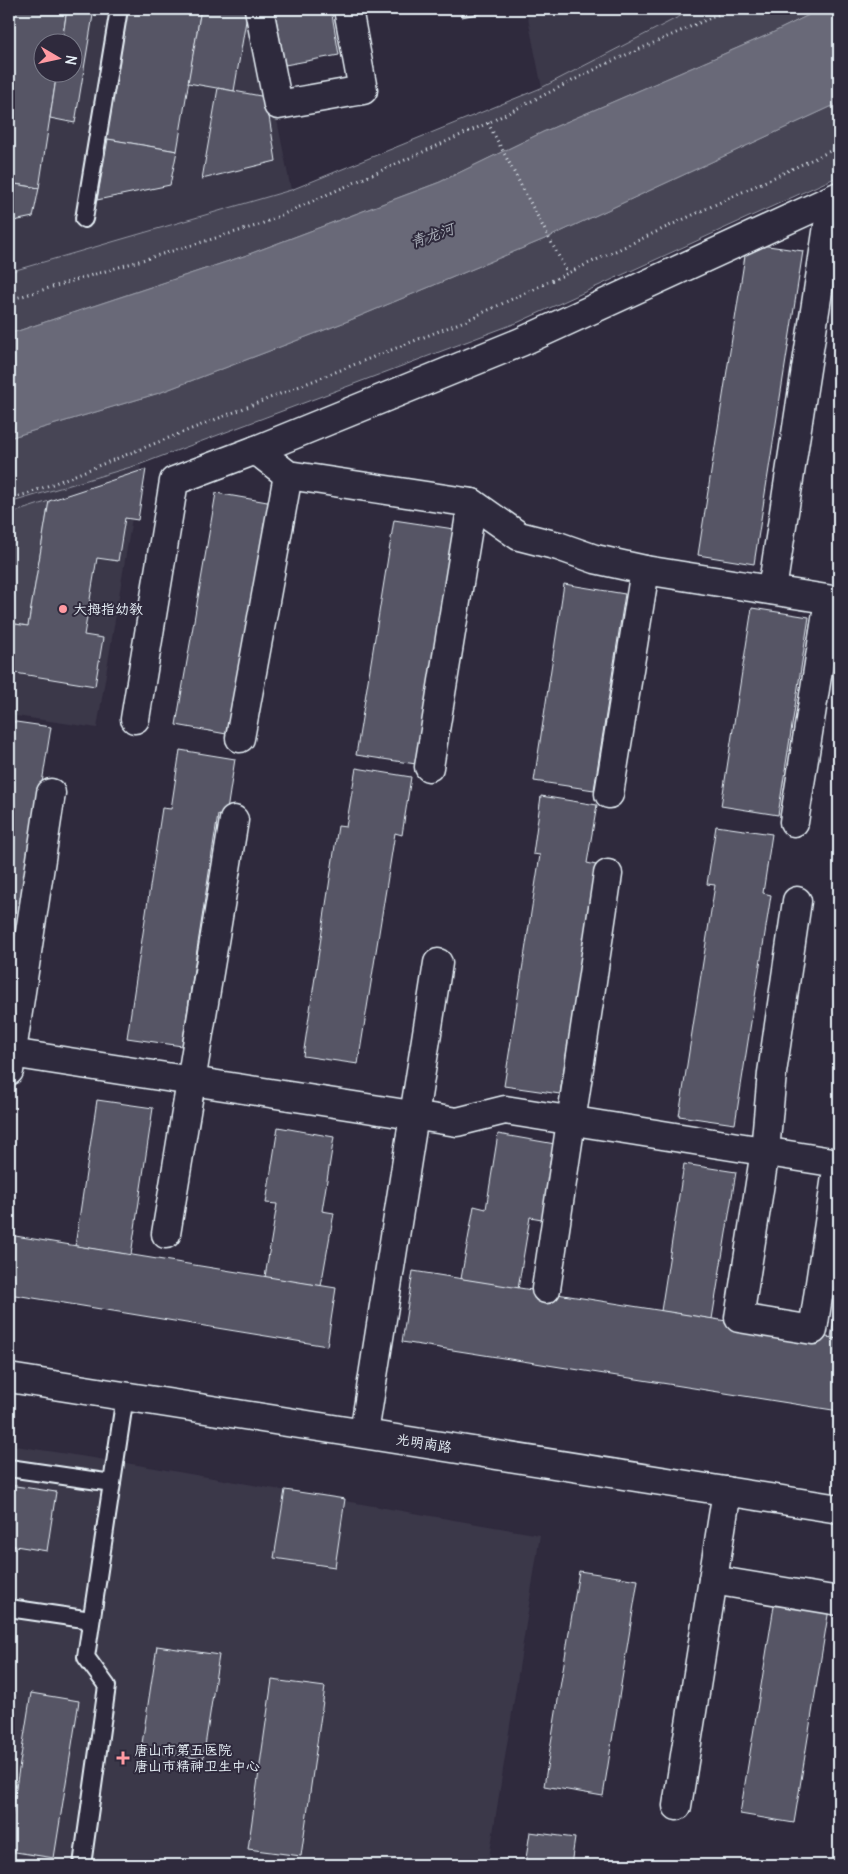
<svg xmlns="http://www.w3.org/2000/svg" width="848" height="1874" font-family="Delius,'LXGW WenKai TC',sans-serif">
<rect width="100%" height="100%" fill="#2f2a3d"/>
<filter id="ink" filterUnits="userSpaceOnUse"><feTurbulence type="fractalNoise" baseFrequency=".02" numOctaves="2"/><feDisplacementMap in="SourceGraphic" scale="10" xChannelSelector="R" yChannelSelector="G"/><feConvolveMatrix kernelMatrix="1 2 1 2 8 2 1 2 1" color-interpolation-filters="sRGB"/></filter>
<g filter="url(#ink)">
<g fill="#3b3749" fill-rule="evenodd">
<path d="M9,9H255L291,190L9,272ZM42,42H72V72H42Z"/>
<path d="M526,9H694L542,88Z"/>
<path d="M141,464L97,728L9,715V503Z"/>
<path d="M9,1445L132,1464L540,1535L488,1865H9Z"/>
</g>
<g fill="#464455" stroke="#979aa6">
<path d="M694,9H821L770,34L543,132L440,182L244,256L9,334V272L291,190L541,88Z"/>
<path d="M839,103V176L519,322L141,464L9,503V438L159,393L348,321L547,238Z"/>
<path d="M49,501L28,626L9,623V514Z"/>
</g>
<path fill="#696978" stroke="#9c9fab" d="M821,9H839V103L547,238L348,321L159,393L9,438V334L244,256L440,182L543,132L770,34Z"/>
<g fill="#575565" stroke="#e8f1f8">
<path d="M9,9H67L62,42H42V72H57L39,188L9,183Z"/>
<path d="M67,9H94L75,123L50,118L57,72H72V42H62Z"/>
<path d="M122,9H201L177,151L101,138Z"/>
<path d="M201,9H248L234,91L188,83Z"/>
<path d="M274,9H331L339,55L285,65Z"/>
<path d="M460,9H500L462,17Z"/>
<path d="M218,88L266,97L276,161L202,179Z"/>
<path d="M108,139L177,151L170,185L97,200Z"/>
<path d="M9,183L39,188L33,217L9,222Z"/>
<path d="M747,243L803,251L754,564L698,555Z"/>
<path d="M146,469L138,520L125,518L118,561L97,558L84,635L103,638L95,686L9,672V623L28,626L49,501Z"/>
<path d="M216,493L273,503L232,735L176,725Z"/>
<path d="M394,520L454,529L416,764L356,755Z"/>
<path d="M564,584L625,594L594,790L534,781Z"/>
<path d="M752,608L809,617L778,815L721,806Z"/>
<path d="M9,721L51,727L12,969L9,968Z"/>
<path d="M180,750L235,759L226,817L218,815L182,1046L127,1038L162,808L171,809Z"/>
<path d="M356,768L411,777L402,835L395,833L358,1064L303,1056L338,826L346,827Z"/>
<path d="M541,796L597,805L587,863L596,865L560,1094L504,1086L540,855L533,854Z"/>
<path d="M716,826L772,834L763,893L771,895L735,1124L679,1116L715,885L707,884Z"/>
<path d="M97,1100L153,1108L131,1255L75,1246Z"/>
<path d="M278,1127L334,1137L322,1211L334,1213L321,1286L265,1277L277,1204L266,1203Z"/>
<path d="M498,1134L555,1144L542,1219L530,1217L518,1289L461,1279L474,1206L486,1209Z"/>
<path d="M684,1164L736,1172L712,1319L661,1311Z"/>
<path d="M9,1235L336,1288L327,1346L9,1294Z"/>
<path d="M413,1271L839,1339V1411L402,1342Z"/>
<path d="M839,1286V1339L831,1338Z"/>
<path d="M9,1485L56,1492L47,1551L9,1545Z"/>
<path d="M285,1490L345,1499L335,1567L274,1558Z"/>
<path d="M579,1571L638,1580L603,1796L544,1786Z"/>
<path d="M775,1600L829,1609L794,1823L740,1814Z"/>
<path d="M157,1646L219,1655L203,1759L141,1750Z"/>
<path d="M272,1680L325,1687L301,1856L248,1849Z"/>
<path d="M31,1693L79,1701L54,1858L9,1851V1832Z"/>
<path d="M530,1832L575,1838L571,1865H525Z"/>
</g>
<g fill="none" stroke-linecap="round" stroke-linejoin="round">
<defs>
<g id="lane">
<path d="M84,219L119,9"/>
<path d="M9,1468L112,1483"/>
<path d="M9,1608L91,1620"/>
<path d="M82,1865L107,1686L86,1657L125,1396"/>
</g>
<g id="street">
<path d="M259,9L278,105L363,90L348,9"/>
<path d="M839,196L521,342L256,450L288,475L472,503L519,536L558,546L595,559L645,570L839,601"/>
<path d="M772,590L832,200"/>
<path d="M135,719L174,481L256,450"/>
<path d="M240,738L288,475"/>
<path d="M429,767L472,503"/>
<path d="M609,794L645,570"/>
<path d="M794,822L829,600"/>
<path d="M11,1053L457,1122L505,1110L838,1163L813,1330L739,1318L765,1151L772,1073L797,901"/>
<path d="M9,1071L51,793"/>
<path d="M166,1234L234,820"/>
<path d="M546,1289L608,874"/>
<path d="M364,1433L438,963"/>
<path d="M713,1580L839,1601"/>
<path d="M677,1806L727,1491"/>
</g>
<path id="secondary" d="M9,1378L839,1509"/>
</defs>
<use href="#lane" stroke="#e8f1f8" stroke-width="20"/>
<use href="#street" stroke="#e8f1f8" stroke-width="31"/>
<use href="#secondary" stroke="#e8f1f8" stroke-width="31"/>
<g stroke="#e8f1f8" stroke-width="3" stroke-dasharray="1 4" stroke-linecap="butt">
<path d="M488,123L567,272"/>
<path d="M9,300L259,225L488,123L610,62L731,9"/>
<path d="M9,498L27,494L467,320L839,147"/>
</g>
<use href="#lane" stroke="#2f2a3d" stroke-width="16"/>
<use href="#street" stroke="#2f2a3d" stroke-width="28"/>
<use href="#secondary" stroke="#2f2a3d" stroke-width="28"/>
</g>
</g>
<g fill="#ff9aa2" stroke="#2f2a3d" stroke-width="2">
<circle cx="63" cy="609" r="5"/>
<path d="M120.5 1750.5h5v5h5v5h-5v5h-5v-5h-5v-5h5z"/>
</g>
<g text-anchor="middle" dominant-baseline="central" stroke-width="4" stroke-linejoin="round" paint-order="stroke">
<g font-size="14" fill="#e8f1f8" stroke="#2f2a3d" text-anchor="start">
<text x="73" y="609">大拇指幼教</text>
<text x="134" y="1750">唐山市第五医院<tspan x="134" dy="16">唐山市精神卫生中心</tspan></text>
</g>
<g font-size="14" fill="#e8f1f8" stroke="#2f2a3d">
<text transform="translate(424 1443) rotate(9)">光明南路</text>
</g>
<g font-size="15" font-style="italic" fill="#afb4be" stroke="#2f2a3d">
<text transform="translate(432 235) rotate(-19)">青龙河</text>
</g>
</g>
<rect width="848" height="1874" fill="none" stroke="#2f2a3d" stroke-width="30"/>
<rect x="15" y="15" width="818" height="1844" fill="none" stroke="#e8f1f8" stroke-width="2" filter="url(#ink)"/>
<g transform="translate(58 58) rotate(99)"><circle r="24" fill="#2f2a3d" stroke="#797a88"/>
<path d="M0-4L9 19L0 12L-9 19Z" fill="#ff9aa2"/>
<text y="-8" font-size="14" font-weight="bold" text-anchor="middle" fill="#e8f1f8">N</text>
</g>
</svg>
